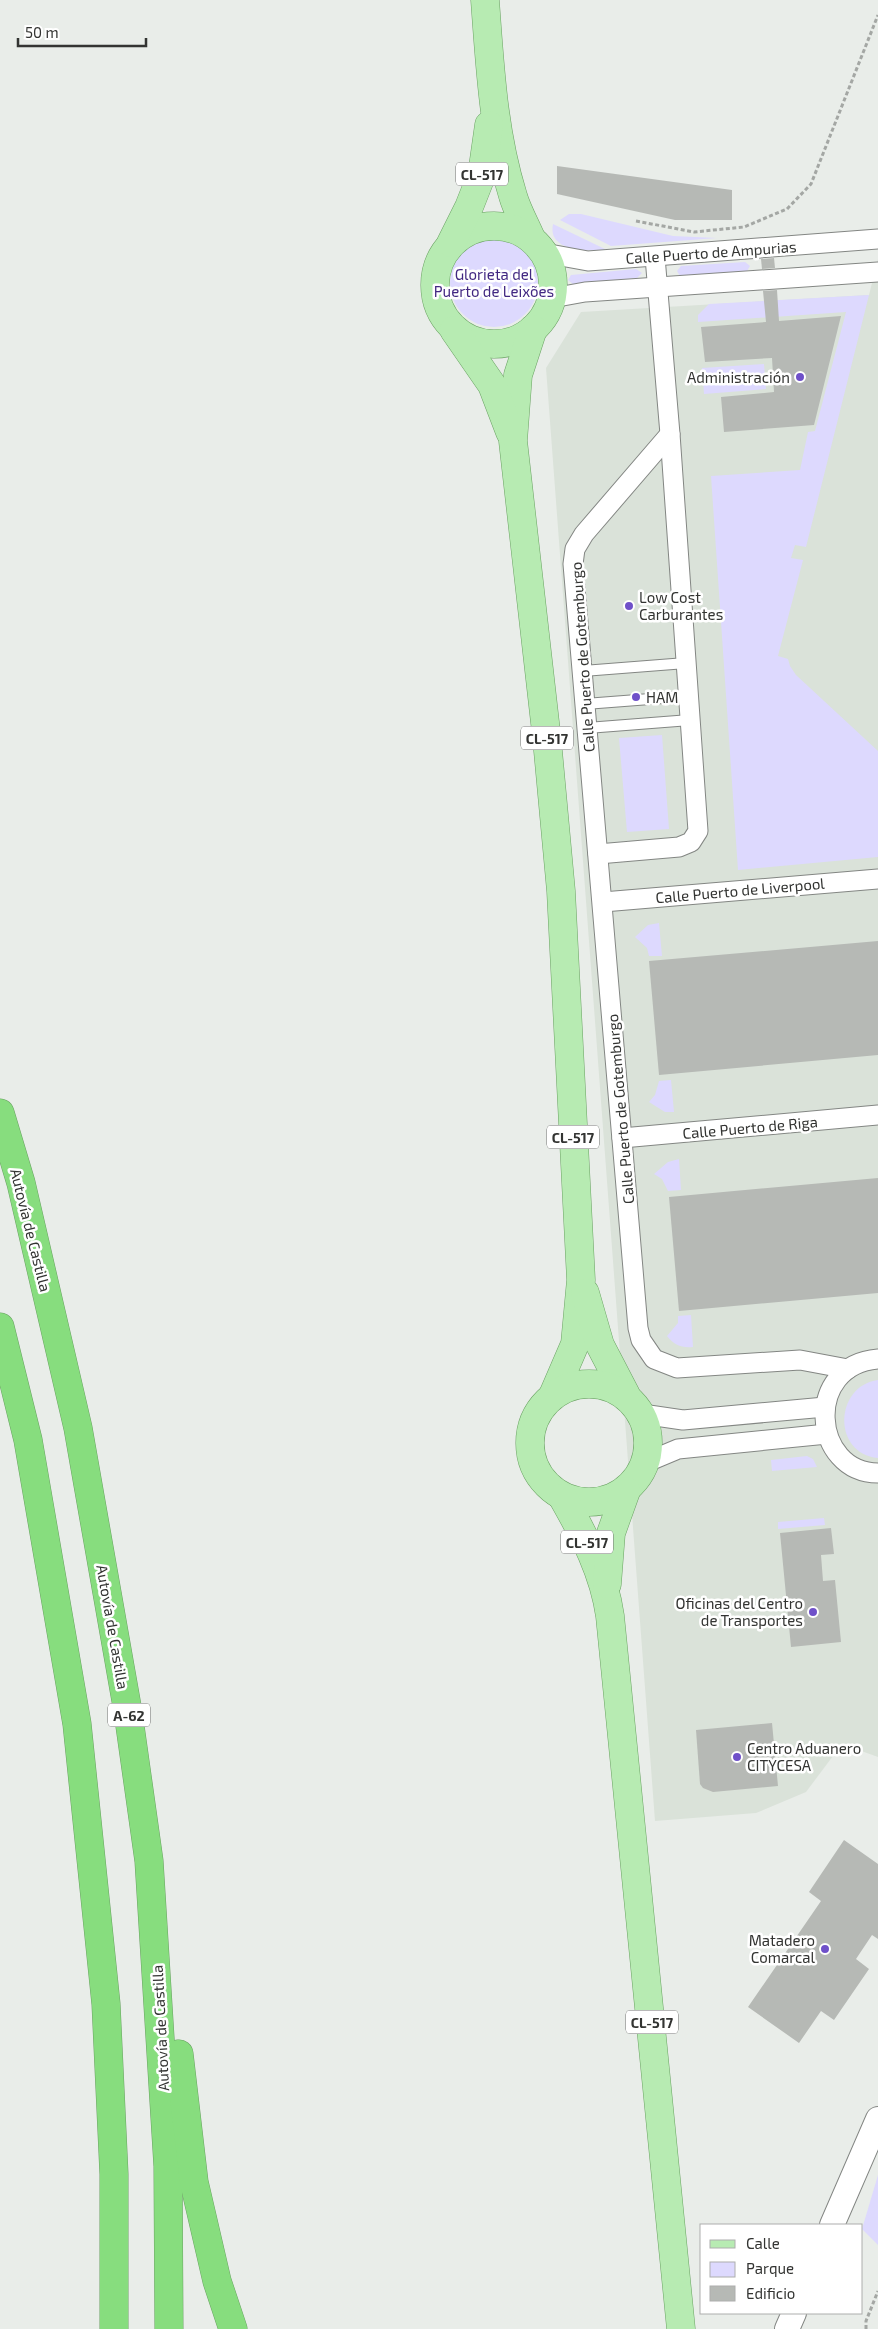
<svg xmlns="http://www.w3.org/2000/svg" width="878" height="2329" font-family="'Exo 2',sans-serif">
<rect width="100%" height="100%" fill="#e9ede9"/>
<path fill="#dae2d9" d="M878,259V1757L842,1744L806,1792L756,1813L655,1821L546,368L581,312L869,295Z"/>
<g fill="#ddd9fe">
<path d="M569,214H581L673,236L717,238L611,246L560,220Z"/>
<path d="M553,224L607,250C588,251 547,252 553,224Z"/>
<circle cx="494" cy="283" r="44"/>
<path d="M745,262L750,266L747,271L680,276L677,271L681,266Z"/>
<path d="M636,269L642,273L637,278L573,284L568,280L571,275Z"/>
<path d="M869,295L806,547L795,545L791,558L803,560L778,656L788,659L790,666L796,675L878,751V857L738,870L711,476L800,470L808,432L815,431L846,312L698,322V315L709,304Z"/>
<path d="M764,364L766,389L704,394L702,368Z"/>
<path d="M662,735L669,829L627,832L619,738Z"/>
<path d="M659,923L662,956H649L647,948L635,937L648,925Z"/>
<path d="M671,1080L674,1112H665L649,1102L655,1095L659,1081Z"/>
<path d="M679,1159L681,1190L668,1191L662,1179L654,1174L668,1162Z"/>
<path d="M691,1315L693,1347C681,1348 674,1345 667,1336L678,1323V1316Z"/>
<path d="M878,1380V1458C832,1454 834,1386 878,1380Z"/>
<path d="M807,1456L813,1459L817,1467L772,1471L771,1460Z"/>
<path d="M824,1518L825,1525L778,1529V1522Z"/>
<path d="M878,2175V2245L862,2229Z"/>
</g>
<g fill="#b6b9b5">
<path d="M557,166L732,190V220H675L557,194Z"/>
<path d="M774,258L775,268L762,269L761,259Z"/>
<path d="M777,290L779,321L841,316L814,425L724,432L721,397L774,392L772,358L705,362L701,327L766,322L763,291Z"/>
<path d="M878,941V1055L659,1075L649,961Z"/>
<path d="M878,1178V1293L679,1311L669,1197Z"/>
<path d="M831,1528L834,1554L821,1555L823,1581L835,1580L841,1642L791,1647L780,1533Z"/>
<path d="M772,1723L778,1786L713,1792L703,1788L700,1784L696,1730Z"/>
<path d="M844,1840L878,1864V1939L872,1935L856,1959L869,1969L834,2020L821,2011L799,2043L748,2007L821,1901L809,1892Z"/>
</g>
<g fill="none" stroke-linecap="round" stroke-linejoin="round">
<defs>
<g id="service">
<path d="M583,671L686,663"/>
<path d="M585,704L689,696"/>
<path d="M587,728L690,720"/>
</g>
<g id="minor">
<path d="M544,253L588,261L878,239"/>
<path d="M552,298L585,292L878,272"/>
<path d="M670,434L584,534L575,549L573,564L638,1328L641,1340L654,1359L677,1368L800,1360L848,1369"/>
<path d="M598,854L679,847L691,842L698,831L670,434L655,257"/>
<path d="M603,902L878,879"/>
<path d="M622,1138L878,1115"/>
<path d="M878,1359C803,1365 812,1473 878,1473"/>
<path d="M642,1414L683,1420L825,1407"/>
<path d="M647,1462L678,1449L827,1434"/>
</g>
<g id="tertiary">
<path d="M832,2225L878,2119"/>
<path d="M787,2329L794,2313"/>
</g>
<g id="primary">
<path d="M485,0C490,66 493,132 513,196C517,210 525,224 531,238"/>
<circle cx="494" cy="285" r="59"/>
<path d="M451,243L469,207L482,174L489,125"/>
<path d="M533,329L518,375L513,441L547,740L561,891L581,1280L575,1344L553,1395"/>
<path d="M454,330L492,385L510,432"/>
<path d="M585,1293L600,1345L626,1395"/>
<circle cx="589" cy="1443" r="59"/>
<path d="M563,1498C584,1535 604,1573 610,1616L681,2329"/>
<path d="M607,1584L611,1533L626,1491"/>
</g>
<g id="motorway">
<path d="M0,1113L21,1183L78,1428L128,1712L149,1861L168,2166L169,2329"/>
<path d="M0,1327L28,1440L77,1724L106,2004L114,2174V2329"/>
<path d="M179,2054L194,2182L217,2281L233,2329"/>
</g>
</defs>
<use href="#service" stroke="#838683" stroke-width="12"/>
<use href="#minor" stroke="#838683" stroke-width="21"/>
<use href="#tertiary" stroke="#838683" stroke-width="26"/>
<use href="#primary" stroke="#6aa263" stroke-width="29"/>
<use href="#motorway" stroke="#6aa263" stroke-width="29"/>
<g stroke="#a4a7a4" stroke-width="3" stroke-dasharray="4 2.5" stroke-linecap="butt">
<path d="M636,221L694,232L744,227L787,209L811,184L878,15"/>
<path d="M866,2329V2321L878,2291"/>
</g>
<use href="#service" stroke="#fff" stroke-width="10"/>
<use href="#minor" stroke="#fff" stroke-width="19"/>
<use href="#tertiary" stroke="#fff" stroke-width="24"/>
<use href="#primary" stroke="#b7ebb2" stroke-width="28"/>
<use href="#motorway" stroke="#87dd7e" stroke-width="28"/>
</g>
<g fill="#6f50c9" stroke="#fff" stroke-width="2">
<circle cx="800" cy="377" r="5"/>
<circle cx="629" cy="606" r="5"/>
<circle cx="636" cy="697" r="5"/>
<circle cx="813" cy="1612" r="5"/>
<circle cx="737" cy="1757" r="5"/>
<circle cx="825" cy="1949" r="5"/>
</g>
<g text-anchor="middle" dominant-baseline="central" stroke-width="5" stroke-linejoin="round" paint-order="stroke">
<g fill="#fff" stroke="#707170" stroke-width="1">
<rect x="456" y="162.5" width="52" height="23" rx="4"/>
<rect x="521" y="726.5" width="52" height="23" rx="4"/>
<rect x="547" y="1125.5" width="52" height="23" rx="4"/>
<rect x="561" y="1530.5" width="52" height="23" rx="4"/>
<rect x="108" y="1703.5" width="42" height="23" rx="4"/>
<rect x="626" y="2010.5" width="52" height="23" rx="4"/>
</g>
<g font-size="14" font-weight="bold" fill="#333432">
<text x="482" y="174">CL-517</text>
<text x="547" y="738">CL-517</text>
<text x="573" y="1137">CL-517</text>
<text x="587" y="1542">CL-517</text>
<text x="129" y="1715">A-62</text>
<text x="652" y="2022">CL-517</text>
</g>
<g font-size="15" fill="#333432" stroke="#fff">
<text transform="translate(711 252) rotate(-4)">Calle Puerto de Ampurias</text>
<text transform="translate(582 657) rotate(-94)">Calle Puerto de Gotemburgo</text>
<text transform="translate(740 890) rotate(-5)">Calle Puerto de Liverpool</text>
<text transform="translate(620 1109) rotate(-95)">Calle Puerto de Gotemburgo</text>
<text transform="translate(750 1127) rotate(-5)">Calle Puerto de Riga</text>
<text transform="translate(31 1230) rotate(76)">Autovía de Castilla</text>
<text transform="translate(113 1627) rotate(80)">Autovía de Castilla</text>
<text transform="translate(160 2028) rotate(-93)">Autovía de Castilla</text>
</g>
<g font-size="15" fill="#412781" stroke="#fff">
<text x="494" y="274">Glorieta del<tspan x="494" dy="17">Puerto de Leixões</tspan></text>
</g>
<g font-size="15" fill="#333432" stroke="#fff" text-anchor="end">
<text x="790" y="377">Administración</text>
<text x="639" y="597" text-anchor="start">Low Cost<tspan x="639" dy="17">Carburantes</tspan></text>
<text x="646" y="697" text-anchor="start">HAM</text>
<text x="803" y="1603">Oficinas del Centro<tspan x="803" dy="17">de Transportes</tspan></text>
<text x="747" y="1748" text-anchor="start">Centro Aduanero<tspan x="747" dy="17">CITYCESA</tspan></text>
<text x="815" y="1940">Matadero<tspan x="815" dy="17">Comarcal</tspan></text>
</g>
</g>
<rect x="700" y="2224" width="162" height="90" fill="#ffffff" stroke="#adaead"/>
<rect x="710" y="2240" width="25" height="8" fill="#b7ebb2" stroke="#adaead"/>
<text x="746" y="2249" font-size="15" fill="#333432">Calle</text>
<rect x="710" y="2262" width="25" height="15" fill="#ddd9fe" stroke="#adaead"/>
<text x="746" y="2274" font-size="15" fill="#333432">Parque</text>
<rect x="710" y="2286" width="25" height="15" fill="#b6b9b5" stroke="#adaead"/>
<text x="746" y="2299" font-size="15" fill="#333432">Edificio</text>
<path d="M18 38v8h128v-8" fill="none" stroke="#333432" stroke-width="2.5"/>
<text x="25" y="38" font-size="15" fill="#333432" stroke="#ffffff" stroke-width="4" paint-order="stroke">50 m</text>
</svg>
